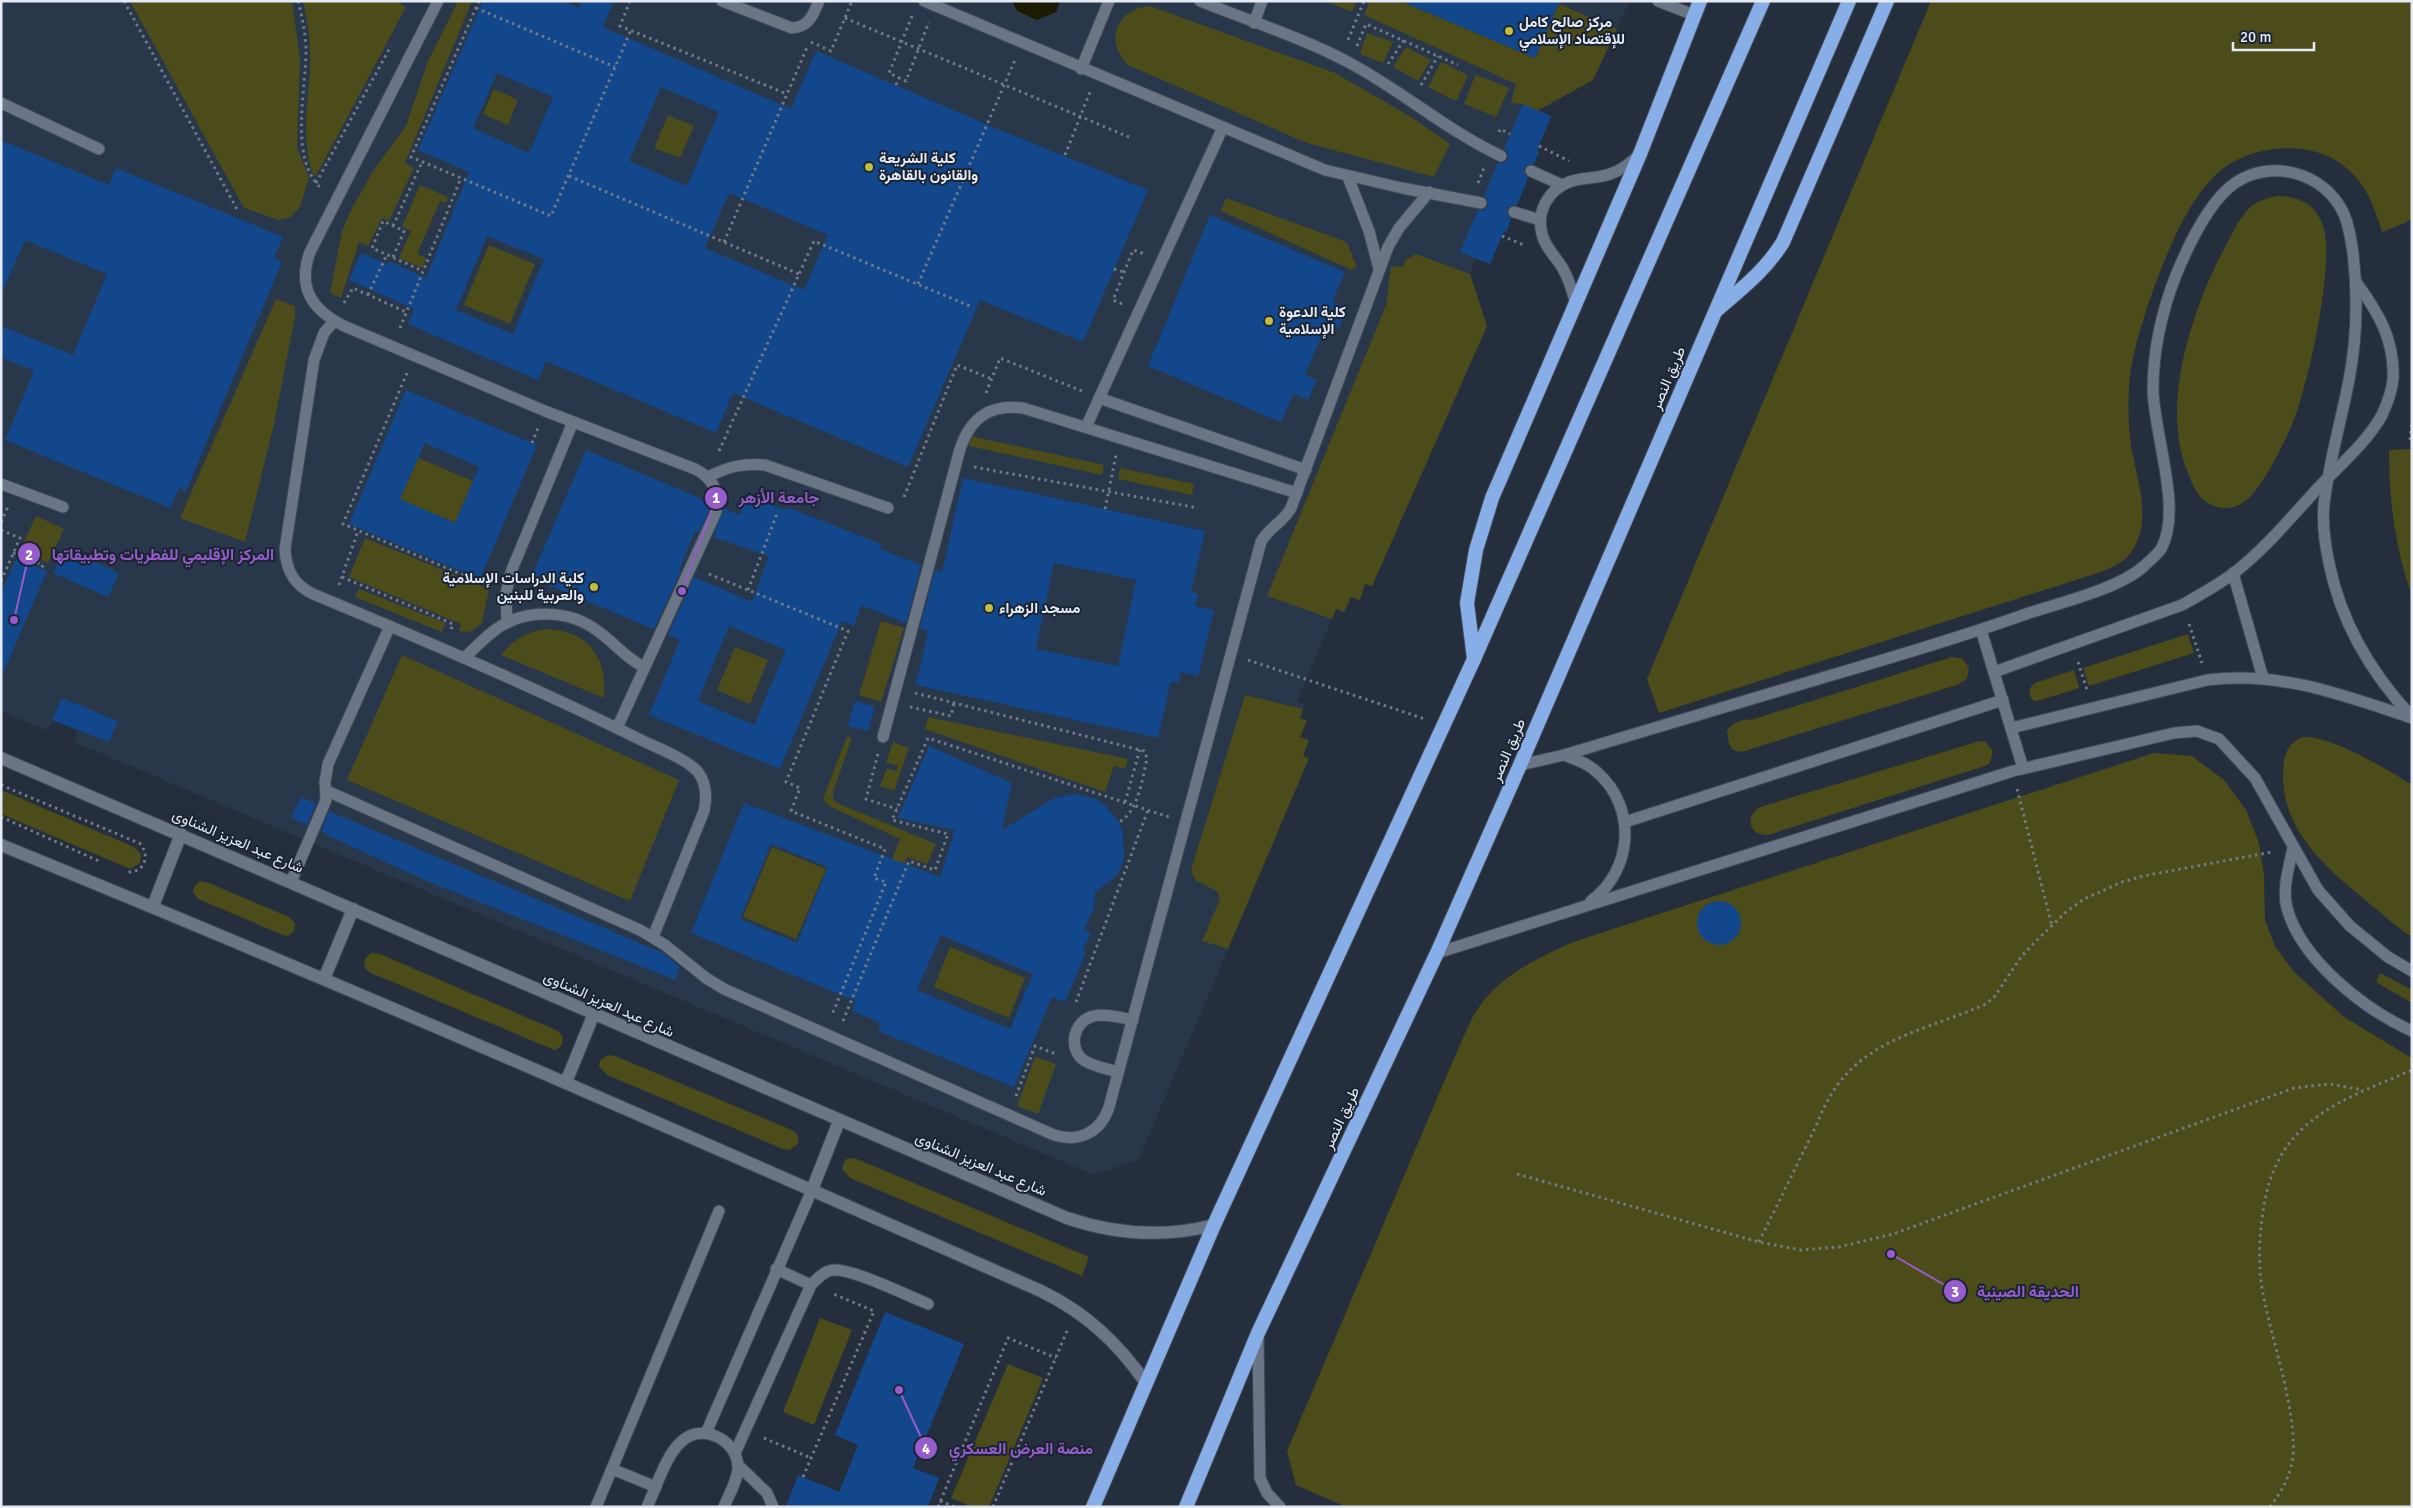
<svg xmlns="http://www.w3.org/2000/svg" width="2413" height="1508" font-family="Signika,Vazirmatn,sans-serif">
<rect width="100%" height="100%" fill="#242e3c"/>
<path fill="#29374a" d="M1,1H1630L1593,80L1538,110L1551,116L1537,151L1539,152L1506,232L1504,231L1490,264L1476,259L1470,274L1487,326L1372,586L1365,584L1360,600L1351,597L1344,612L1336,609L1297,701L1305,705L1300,718L1307,721L1300,737L1309,740L1303,756L1309,758L1139,1159L1094,1175L74,742L78,730L53,720L48,731L1,711Z"/>
<g fill="#4c4b1a">
<path d="M130,1H292L300,59L297,147L309,178L300,207L291,217L279,220L244,208Z"/>
<path d="M303,1H396L406,7L316,176L313,175C301,139 308,105 310,67C311,45 308,23 303,1Z"/>
<path d="M458,1H472L405,163L414,168L389,221L382,218L368,246L359,242L341,298L330,293L342,231L351,210L373,171L406,126L428,61Z"/>
<path d="M1325,1H1357L1352,12Z"/>
<path d="M1370,1H1400L1535,58L1559,4L1617,29L1593,80L1537,111L1523,104L1511,103L1516,84L1364,15Z"/>
<path d="M1931,1H2412V218L2405,223L2382,232C2375,207 2366,184 2345,167C2312,139 2251,144 2219,172C2194,194 2176,232 2164,262C2150,296 2132,348 2129,385C2128,408 2128,433 2133,456C2140,490 2154,532 2124,560C2118,564 2110,568 2104,571L1659,713L1647,679Z"/>
<path d="M1150,6L1335,73L1413,118L1450,144L1434,177L1307,143L1128,65C1104,41 1116,9 1150,6Z"/>
<path d="M1367,33L1393,42L1383,63L1360,54Z"/>
<path d="M1406,47L1431,60L1418,81L1393,67Z"/>
<path d="M1441,62L1468,75L1457,100H1453L1428,87Z"/>
<path d="M1477,75L1509,88L1496,117L1464,104L1475,76Z"/>
<path d="M494,89L518,100L508,125L483,114Z"/>
<path d="M668,115L694,126L680,158L654,148Z"/>
<path d="M420,185L448,197L446,203L440,201L417,254L426,258L422,268L399,258L411,231L402,227Z"/>
<path d="M2278,196C2298,196 2314,203 2322,223C2337,256 2308,387 2293,422C2285,442 2261,491 2244,502C2233,510 2220,510 2208,503C2197,497 2192,484 2188,473C2159,405 2193,307 2226,245C2232,235 2237,222 2245,213C2253,202 2265,198 2278,196Z"/>
<path d="M1226,198L1344,241L1347,243L1357,267L1352,270L1221,211Z"/>
<path d="M489,245L535,264L510,324L464,305Z"/>
<path d="M1416,254L1470,274L1487,326L1372,586L1365,584L1360,600L1351,597L1344,612L1336,609L1332,619L1267,596L1386,305L1391,266L1403,267L1405,260Z"/>
<path d="M276,299L295,306V317L274,424L245,542L180,518Z"/>
<path d="M971,436L1104,465L1102,475L969,446Z"/>
<path d="M2412,449V596C2395,548 2389,500 2389,450Z"/>
<path d="M418,458L473,481L455,523L400,499Z"/>
<path d="M1120,468L1194,484L1192,495L1118,479Z"/>
<path d="M36,516L64,529L48,563L20,550Z"/>
<path d="M365,538L489,589L482,623L470,632L459,631L461,624L349,577Z"/>
<path d="M359,589L445,623L442,632L355,597Z"/>
<path d="M881,621L904,628L881,702L859,695Z"/>
<path d="M545,629C587,630 608,656 604,698L501,655C513,640 525,632 545,629Z"/>
<path d="M2188,634L2194,653L2089,686L2083,668Z"/>
<path d="M735,647L768,660L750,704L717,690Z"/>
<path d="M402,655L679,780L630,901L347,780Z"/>
<path d="M1952,657L1963,659L1969,668L1967,679L1957,685L1741,752L1733,750L1729,744L1727,731C1734,721 1742,720 1754,719Z"/>
<path d="M2074,670L2079,688L2041,700L2034,701C2028,695 2027,689 2035,683Z"/>
<path d="M1245,695L1303,709L1300,718L1307,721L1300,737L1309,740L1303,756L1309,758L1228,949L1202,941L1220,899L1217,891L1195,880L1191,870Z"/>
<path d="M928,717L1128,759L1125,769L1114,766L1105,792L925,729Z"/>
<path d="M847,736L852,738L833,792V799L837,803L936,844L927,864L907,857L898,883L885,877L900,839L829,806L823,799Z"/>
<path d="M2303,737C2332,736 2387,769 2412,785V937C2395,926 2380,912 2364,899C2323,865 2281,829 2283,771C2284,754 2287,744 2303,737Z"/>
<path d="M1980,741L1986,742L1993,751L1990,763L1985,766L1768,835C1749,835 1744,817 1760,807Z"/>
<path d="M893,742L909,748L894,791L880,786L887,768L896,771L898,766L886,762Z"/>
<path d="M2154,753L2192,756L2224,780L2246,810L2259,843L2264,876L2265,920L2275,946L2293,971L2344,1017L2412,1058V1507H1346L1296,1485L1287,1451L1458,1049C1465,1035 1470,1019 1479,1007C1501,974 1539,958 1573,942Z"/>
<path d="M1,790L134,847L141,854L140,863L132,868H128L1,814Z"/>
<path d="M772,847L826,869L796,939L743,917Z"/>
<path d="M200,881L209,883L289,917L295,923L294,931L288,936L283,935L198,899L193,892L194,887Z"/>
<path d="M950,947L1025,978L1009,1018L934,987Z"/>
<path d="M371,953L380,954L558,1031L563,1037L562,1045L556,1050L552,1049L371,973C362,968 362,959 371,953Z"/>
<path d="M2380,973L2412,990V1003L2376,982Z"/>
<path d="M607,1055L615,1056L792,1130C798,1134 799,1137 798,1144L789,1150L783,1149L607,1075L599,1066L600,1061Z"/>
<path d="M1035,1057L1056,1064L1038,1114L1017,1106Z"/>
<path d="M849,1158L857,1159L1089,1257L1082,1276L850,1178L842,1169L845,1160Z"/>
<path d="M820,1318L852,1330L814,1425L783,1412Z"/>
<path d="M1008,1364L1043,1378L989,1507H972L951,1498Z"/>
</g>
<path fill="#1c1b00" d="M1012,1H1060L1056,12L1037,20L1017,11Z"/>
<g fill="#12478c" fill-rule="evenodd">
<path d="M483,1H564L579,8L582,1H614L603,27L791,109L816,51L995,128L1148,190L1083,342L980,300L908,467L733,393L716,433L546,361L538,380L408,324L414,309L349,280L361,253L388,264L389,261L426,278L469,172L418,150ZM497,73L553,97L529,153L473,128ZM661,87L719,112L687,186L629,161ZM729,193L828,235L804,290L705,248ZM487,236L544,259L513,334L456,310Z"/>
<path d="M1401,1H1560L1535,58Z"/>
<path d="M1523,104L1551,116L1537,151L1539,152L1534,164L1527,165L1524,168L1525,175L1528,178L1517,205H1512L1507,209V214L1511,219L1506,232L1504,231L1490,264L1460,252L1478,210H1484L1488,205V200L1484,196L1498,163H1505L1508,159V152L1504,149Z"/>
<path d="M1,140L109,185L116,168L283,237L274,258L282,262L186,491L179,488L170,508L5,440L34,371L1,357V326L73,355L107,274L25,240L1,295Z"/>
<path d="M1210,215L1345,272L1332,302L1348,308L1339,328L1327,323L1305,375L1317,380L1308,400L1293,394L1281,422L1148,366Z"/>
<path d="M406,390L537,445L480,579L349,524ZM425,443L479,467L455,523L400,499Z"/>
<path d="M586,450L709,502V510L699,532L695,531L679,571H681L654,629L531,578Z"/>
<path d="M963,478L1205,531L1191,592L1198,594L1195,606L1214,610L1198,676L1181,672L1179,683L1171,681L1158,738L916,685L928,632L920,628L935,570L942,573ZM1054,563L1136,580L1118,666L1036,649Z"/>
<path d="M747,495L786,510L787,507L881,544L880,549L921,565L906,623L861,605L854,626L842,621L780,769L649,715L680,640L668,635L694,577L752,602L769,556L713,537L724,508L740,515ZM729,626L786,650L754,725L698,701Z"/>
<path d="M64,549L119,573L108,597L53,573Z"/>
<path d="M16,559L47,571L1,678V593Z"/>
<path d="M62,698L118,721L109,742L52,720Z"/>
<path d="M855,701L875,707L868,731L848,726Z"/>
<path d="M929,746L1012,783L1002,830L1054,798L1075,794L1096,799L1105,805L1119,822L1123,833L1124,856L1121,868L1114,878L1095,892L1094,907L1084,930L1091,933L1083,950L1086,952L1065,1002L1052,997L1014,1087L878,1031L881,1023L852,1011L856,1001L691,933L744,803L940,877L955,830L898,818ZM771,844L828,867L797,943L740,919ZM941,935L1033,974L1010,1029L917,990Z"/>
<path d="M301,797L316,804L307,825L291,817Z"/>
<path d="M329,811L663,953L680,967L675,980L422,879L331,837L321,831Z"/>
<circle cx="1719" cy="923" r="22"/>
<path d="M885,1312L964,1344L913,1468L939,1478L928,1507H786L798,1475L839,1492L858,1445L835,1435Z"/>
</g>
<g fill="none" stroke-linecap="round" stroke-linejoin="round">
<defs>
<g id="service">
<path d="M438,1L310,252C297,288 312,310 344,326L545,411L695,469C713,478 720,492 716,512L617,728"/>
<path d="M722,1L792,28C809,27 813,15 819,1"/>
<path d="M924,1L1325,170L1402,188L1481,203"/>
<path d="M1200,1C1249,21 1301,37 1348,62C1401,90 1446,130 1501,156"/>
<path d="M1658,1L1694,15"/>
<path d="M1254,23L1262,1"/>
<path d="M1081,69L1109,1"/>
<path d="M1,103L99,149"/>
<path d="M1531,171L1562,185"/>
<path d="M1348,177L1369,231L1379,269"/>
<path d="M1514,212L1540,220"/>
<path d="M1576,306C1573,292 1569,279 1562,267C1555,256 1545,247 1542,234C1536,212 1548,190 1569,182C1582,177 1597,179 1610,174C1622,170 1630,163 1639,155"/>
<path d="M334,321L324,333L314,360L285,549C286,570 294,585 313,594C421,639 530,685 635,737C652,746 686,758 698,772C707,784 707,797 704,811L653,937"/>
<path d="M1099,398L1306,470"/>
<path d="M1086,427L1223,127"/>
<path d="M708,477C727,467 743,463 765,465L888,508"/>
<path d="M1,484L63,507"/>
<path d="M2233,573L2263,678"/>
<path d="M507,623L506,593L511,572L573,422"/>
<path d="M1981,630L2023,768"/>
<path d="M464,658C474,649 484,638 495,630C525,608 570,609 599,632C616,644 625,658 644,667"/>
<path d="M1994,672L2182,605C2200,595 2218,585 2234,573C2266,548 2292,516 2319,487C2340,465 2367,442 2382,415C2387,404 2392,391 2393,379C2395,340 2378,312 2356,282"/>
<path d="M2011,728L2207,680C2281,671 2343,695 2412,718"/>
<path d="M883,737L960,449C971,417 990,404 1023,408L1297,493"/>
<path d="M1564,755C1577,760 1589,764 1598,773C1637,808 1633,870 1591,901"/>
<path d="M1520,765L1564,755C1654,729 1743,702 1832,675C1897,656 1962,637 2026,614C2059,603 2118,589 2143,567C2149,561 2157,555 2161,549C2183,510 2154,435 2153,390C2153,352 2162,311 2176,275C2188,246 2209,201 2235,183C2272,158 2324,173 2343,212C2349,225 2351,239 2353,253C2358,295 2357,338 2349,380C2341,421 2329,462 2324,504C2322,523 2325,544 2329,563C2341,623 2370,672 2412,717"/>
<path d="M327,791L640,930L665,945L706,978L724,989L1054,1135C1079,1143 1101,1132 1109,1107L1261,542C1268,528 1283,523 1291,508L1388,247L1399,228L1429,192"/>
<path d="M1625,822L2003,700"/>
<path d="M2293,848C2289,867 2282,889 2287,908C2301,960 2365,1010 2412,1031"/>
<path d="M291,882L326,800L325,782L328,764L390,626"/>
<path d="M1437,953L2013,771L2174,733L2197,731L2219,739L2255,778L2318,890L2350,926L2388,957L2412,971"/>
<path d="M1118,1072C1108,1069 1095,1067 1085,1061C1067,1050 1073,1020 1094,1016C1106,1013 1121,1018 1133,1020"/>
<path d="M776,1269L811,1285"/>
<path d="M1258,1335L1260,1478L1267,1493L1280,1507"/>
<path d="M706,1433L812,1190"/>
<path d="M735,1453L811,1285C818,1278 824,1271 833,1270C852,1268 908,1296 928,1304"/>
<path d="M738,1465L767,1493L773,1507"/>
<path d="M612,1469L656,1487"/>
<path d="M596,1507L719,1211"/>
<path d="M647,1507C656,1488 666,1455 681,1442C701,1422 737,1439 738,1467C738,1480 729,1494 724,1507"/>
</g>
<g id="tertiary">
<path d="M1,758C357,910 711,1067 1067,1218C1117,1235 1164,1238 1214,1225"/>
<path d="M1,845C350,987 696,1139 1041,1291C1086,1313 1117,1342 1146,1383"/>
<path d="M153,906L181,834"/>
<path d="M324,979L353,909"/>
<path d="M566,1082L593,1016"/>
<path d="M812,1190L839,1121"/>
</g>
<g id="trunk">
<path d="M1717,310C1741,289 1766,270 1783,242L1887,1"/>
<path d="M1474,659L1467,603L1476,550L1492,498L1640,154L1700,1"/>
<path d="M1093,1507L1214,1225L1474,659L1763,1"/>
<path d="M1186,1507L1258,1333L1437,953L1520,765L1849,1"/>
</g>
</defs>
<use href="#service" stroke="#414955" stroke-width="13"/>
<use href="#tertiary" stroke="#414955" stroke-width="14"/>
<use href="#trunk" stroke="#414955" stroke-width="16"/>
<g stroke="#727a86" stroke-width="3" stroke-dasharray="2.5 4" stroke-linecap="butt">
<path d="M124,1L238,211"/>
<path d="M298,1C302,16 305,31 306,47C307,87 288,158 321,188"/>
<path d="M479,1L411,157L551,216L631,30"/>
<path d="M630,1L620,26L787,94"/>
<path d="M476,8L615,67"/>
<path d="M912,16L889,73L906,81L929,22"/>
<path d="M845,18L1129,137"/>
<path d="M1348,40L1364,1"/>
<path d="M811,42L831,51L852,1"/>
<path d="M1357,46L1366,24L1458,65"/>
<path d="M1388,64L1404,40"/>
<path d="M896,85L899,78"/>
<path d="M1421,85L1438,56"/>
<path d="M1499,132L1500,129L1510,134"/>
<path d="M1539,146L1569,161"/>
<path d="M1065,155L1090,92"/>
<path d="M569,176L799,274"/>
<path d="M316,183L391,46"/>
<path d="M1478,183L1484,168"/>
<path d="M393,226L422,162"/>
<path d="M1502,236L1524,245"/>
<path d="M724,242L808,45"/>
<path d="M393,257L404,231L383,221L372,248L423,271"/>
<path d="M1114,269L1124,272"/>
<path d="M918,284L1015,60"/>
<path d="M368,295L387,254"/>
<path d="M344,303L353,288L406,312"/>
<path d="M1122,304L1113,300L1133,250L1145,254"/>
<path d="M400,328L461,178"/>
<path d="M407,373L343,524L489,586"/>
<path d="M986,393L1000,358L1082,391"/>
<path d="M2410,440L2412,421"/>
<path d="M532,443L538,428"/>
<path d="M719,451L814,241L972,307"/>
<path d="M974,467L1198,508"/>
<path d="M904,497L957,365L992,379"/>
<path d="M1105,509L1116,455"/>
<path d="M1,522L8,507"/>
<path d="M1,530L20,538L1,581"/>
<path d="M13,553L43,565L41,569"/>
<path d="M709,574L848,631L786,782L800,788L791,811L885,849L874,878L886,882L832,1015"/>
<path d="M342,577L453,624L450,632"/>
<path d="M339,585L358,531"/>
<path d="M748,590L778,511"/>
<path d="M2189,624L2202,663"/>
<path d="M1248,660L1425,719"/>
<path d="M2078,662L2087,690"/>
<path d="M915,693L1144,751L1147,758C1143,777 1138,813 1119,822"/>
<path d="M910,707L951,716L954,703"/>
<path d="M878,754L866,799L897,809"/>
<path d="M1,785L141,844C147,854 147,861 139,870L125,873"/>
<path d="M2017,789L2052,926"/>
<path d="M1125,802L1140,749"/>
<path d="M1,817L101,862"/>
<path d="M1076,1002L1148,810"/>
<path d="M843,1021L909,861L935,870L948,834L892,820L928,738L1169,817"/>
<path d="M1016,1096L1035,1046L1056,1054"/>
<path d="M1517,1174L1759,1242L1801,1250L1839,1247L1893,1234L2294,1088L2330,1084L2363,1090"/>
<path d="M1759,1242L1817,1124C1848,1040 1913,1036 1986,1004L1995,996L2021,957L2033,944L2067,911L2084,899L2122,882L2143,876L2272,852"/>
<path d="M764,1438L811,1458"/>
<path d="M803,1477L874,1311L831,1293"/>
<path d="M940,1501L955,1507"/>
<path d="M938,1507L1008,1338L1056,1358"/>
<path d="M993,1507L1067,1331"/>
<path d="M2270,1507C2280,1494 2287,1482 2291,1467C2303,1422 2267,1330 2261,1281C2258,1255 2260,1230 2264,1205C2269,1176 2280,1150 2302,1129C2333,1100 2374,1087 2412,1070"/>
</g>
<use href="#service" stroke="#6a7586" stroke-width="11"/>
<use href="#tertiary" stroke="#6a7586" stroke-width="12"/>
<use href="#trunk" stroke="#87aee7" stroke-width="14"/>
</g>
<g fill="#c2bd3f" stroke="#1b2432" stroke-width="2">
<circle cx="1509" cy="31" r="5"/>
<circle cx="869" cy="167" r="5"/>
<circle cx="1269" cy="321" r="5"/>
<circle cx="594" cy="587" r="5"/>
<circle cx="989" cy="608" r="5"/>
</g>
<g text-anchor="middle" dominant-baseline="central" stroke-width="4" stroke-linejoin="round" paint-order="stroke">
<g font-size="15" font-weight="bold" fill="#e5ebf5" stroke="#1b2432" text-anchor="start">
<text x="1519" y="22">مركز صالح كامل<tspan x="1519" dy="17">للإقتصاد الإسلامي</tspan></text>
<text x="879" y="158">كلية الشريعة<tspan x="879" dy="17">والقانون بالقاهرة</tspan></text>
<text x="1279" y="312">كلية الدعوة<tspan x="1279" dy="17">الإسلامية</tspan></text>
<text x="584" y="578" text-anchor="end">كلية الدراسات الإسلامية<tspan x="584" dy="17">والعربية للبنين</tspan></text>
<text x="999" y="608">مسجد الزهراء</text>
</g>
<g font-size="15" fill="#e5ebf5" stroke="#1b2432">
<text transform="translate(1668 378) rotate(-67)">طريق النصر</text>
<text transform="translate(1508 750) rotate(-67)">طريق النصر</text>
<text transform="translate(238 841) rotate(23)">شارع عبد العزيز الشناوى</text>
<text transform="translate(609 1004) rotate(24)">شارع عبد العزيز الشناوى</text>
<text transform="translate(1341 1118) rotate(-65)">طريق النصر</text>
<text transform="translate(981 1164) rotate(23)">شارع عبد العزيز الشناوى</text>
</g>
</g>
<path fill="none" stroke="#965ccc" stroke-width="2" d="M682 591L716 498M14 620L29 554M1891 1254L1955 1291M899 1390L926 1448"/>
<g fill="#965ccc" stroke="#1b2432" stroke-width="2">
<circle cx="682" cy="591" r="5"/>
<circle cx="14" cy="620" r="5"/>
<circle cx="1891" cy="1254" r="5"/>
<circle cx="899" cy="1390" r="5"/>
<circle cx="716" cy="498" r="12"/>
<circle cx="29" cy="554" r="12"/>
<circle cx="1955" cy="1291" r="12"/>
<circle cx="926" cy="1448" r="12"/>
</g>
<g font-size="15" text-anchor="middle" font-weight="bold" fill="#fff">
<text x="716" y="503">1</text>
<text x="29" y="560">2</text>
<text x="1955" y="1297">3</text>
<text x="926" y="1454">4</text>
</g>
<g font-size="16" text-anchor="middle" font-weight="bold" fill="#965ccc" stroke="#1b2432" stroke-width="4" stroke-linejoin="round" paint-order="stroke">
<text x="779" y="503">جامعة الأزهر</text>
<text x="163" y="560">المركز الإقليمي للفطريات وتطبيقاتها</text>
<text x="2028" y="1297">الحديقة الصينية</text>
<text x="1021" y="1454">منصة العرض العسكري</text>
</g>
<rect width="2413" height="1508" fill="none" stroke="#e5ebf5" stroke-width="5"/>
<path d="M2233 42v8h81v-8" fill="none" stroke="#e5ebf5" stroke-width="2.5"/>
<text x="2240" y="42" font-size="15" fill="#e5ebf5" stroke="#1b2432" stroke-width="4" paint-order="stroke">20 m</text>
</svg>
